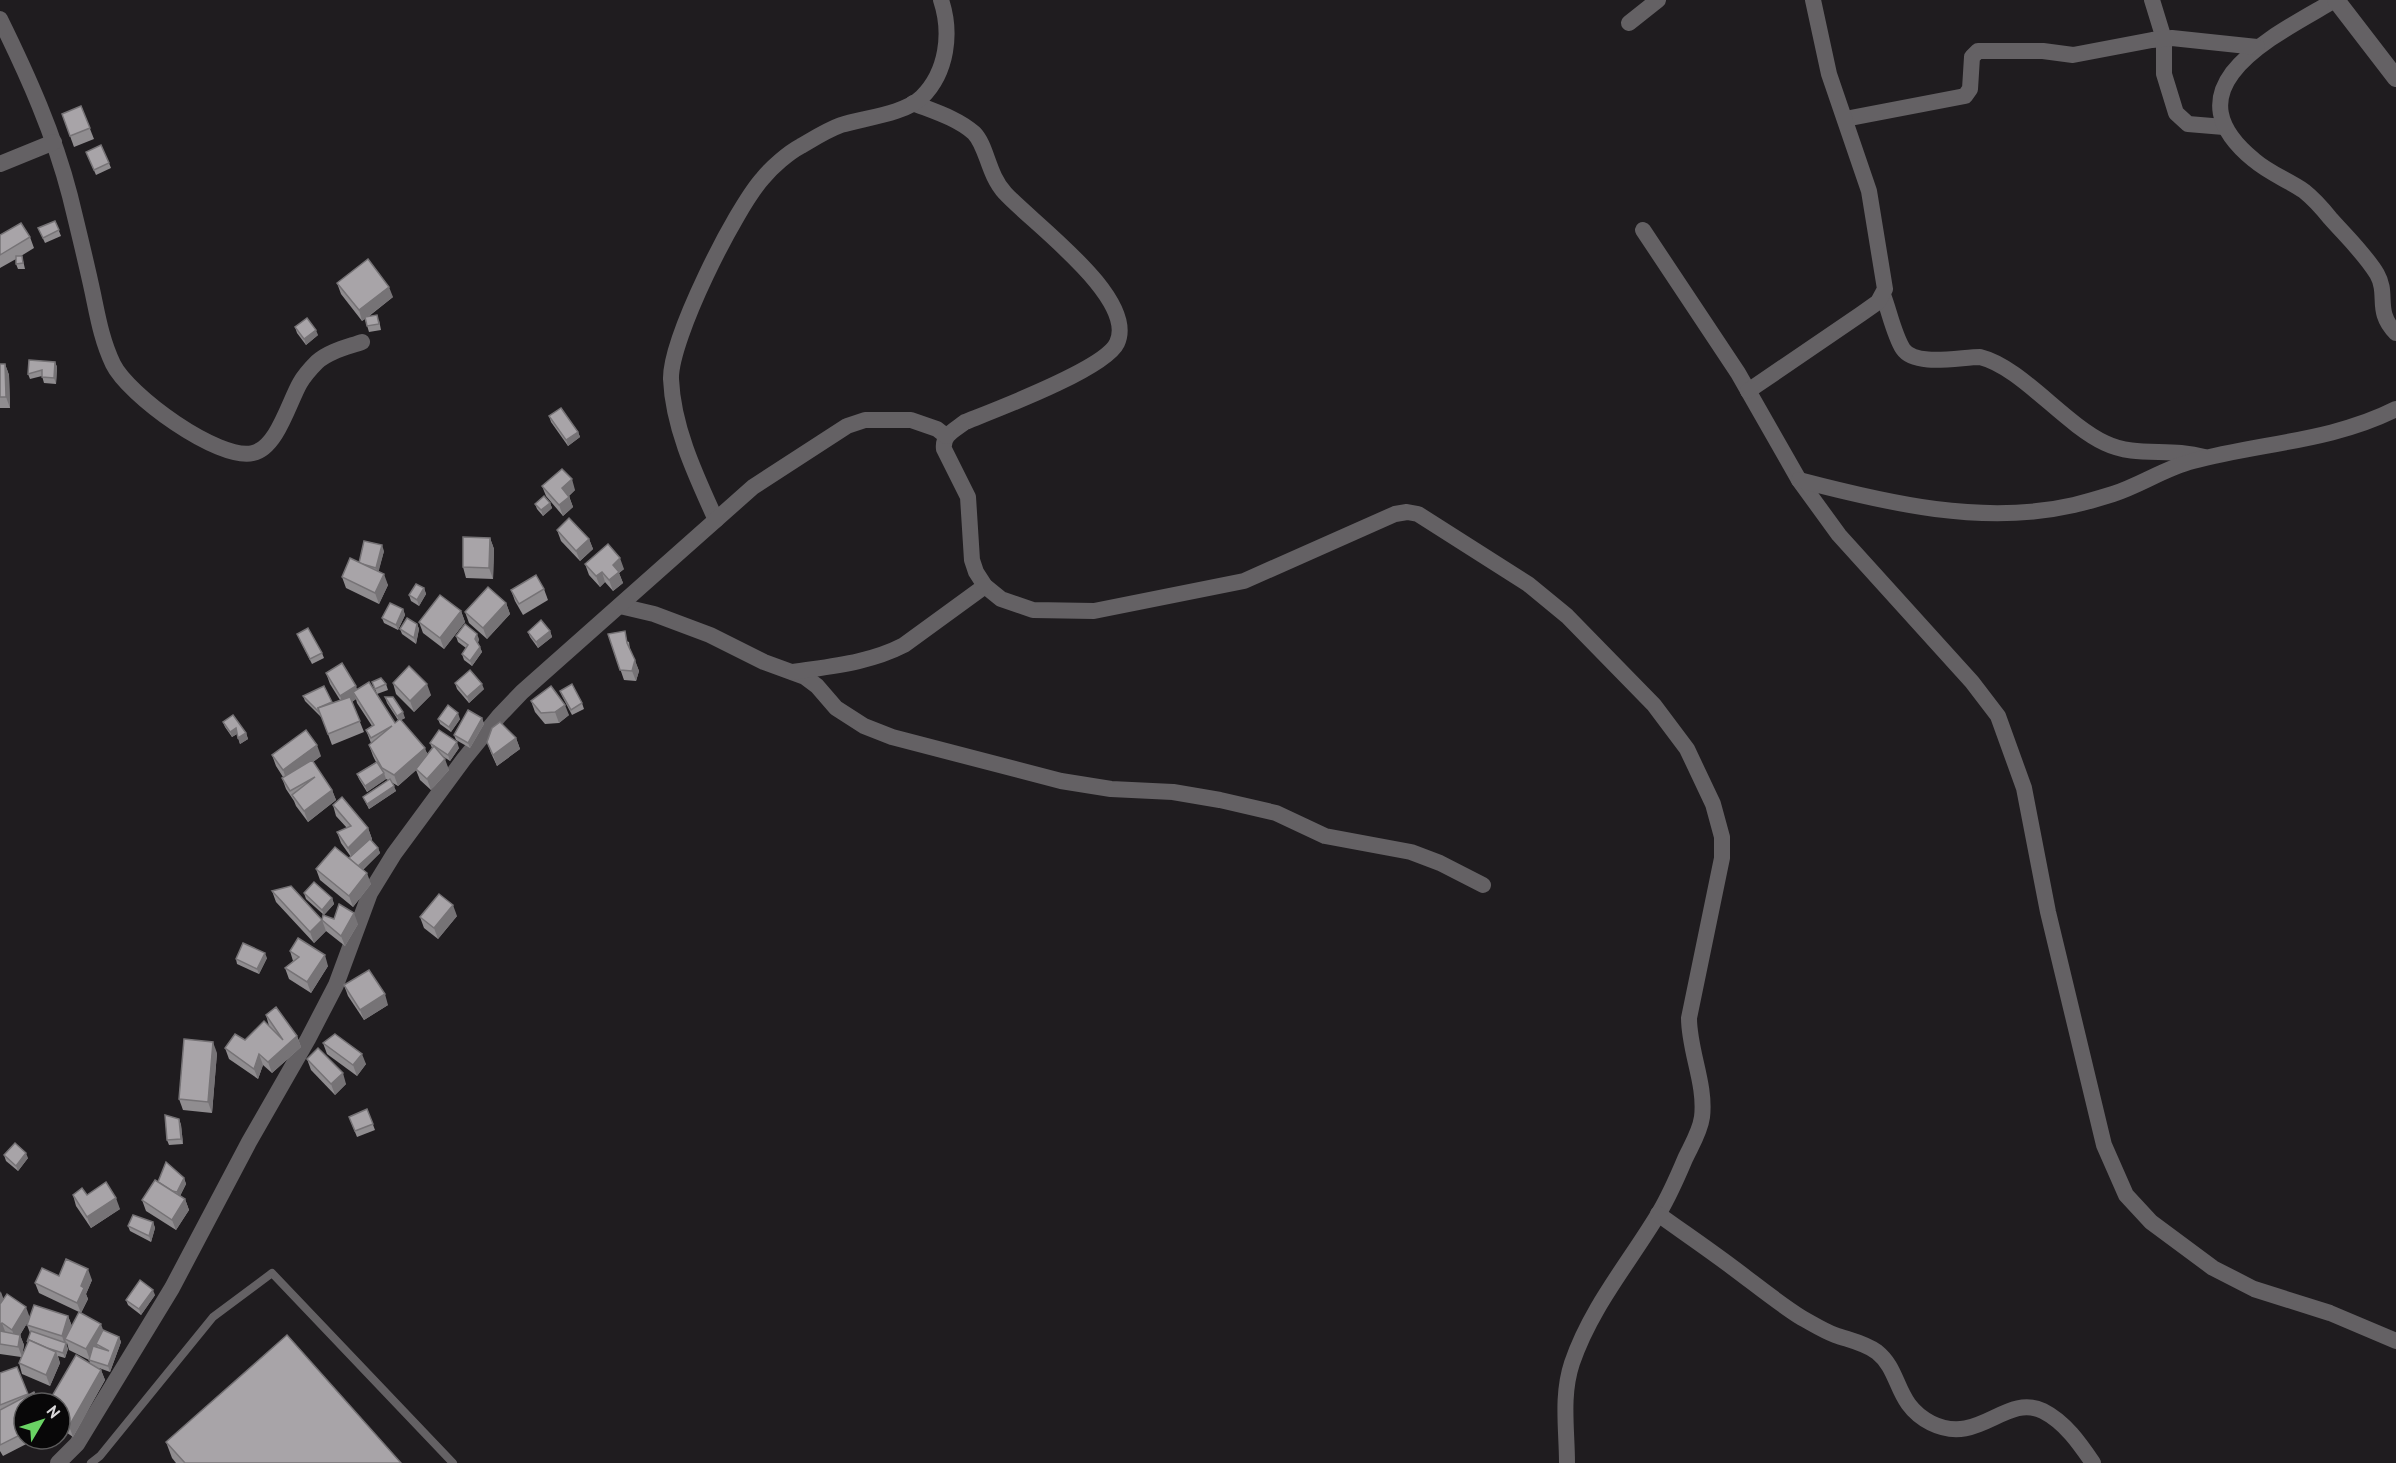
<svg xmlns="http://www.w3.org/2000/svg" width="2396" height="1463" font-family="'PT Sans',sans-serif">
<rect width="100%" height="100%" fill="#1f1c1f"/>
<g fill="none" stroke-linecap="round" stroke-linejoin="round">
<path stroke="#646164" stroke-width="8" d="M91,1463L100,1456L213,1317L272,1273L453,1463"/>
<g stroke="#646164" stroke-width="16">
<path d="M2152,0L2164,39V74L2176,113L2188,124L2224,127"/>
<path d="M2335,0C2278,34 2163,86 2254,160C2269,173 2288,180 2304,191C2314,199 2322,208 2330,218C2345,235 2365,254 2377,274C2389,295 2374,311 2396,333"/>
<path d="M0,19C28,76 54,134 70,196C78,229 86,261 93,294C98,318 102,341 113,364C128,395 218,461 253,453C277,448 289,402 300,383C304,376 311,368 317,362C329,351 348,347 362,342"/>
<path d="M1629,23L1658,0"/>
<path d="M913,103C933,111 957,118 974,133C987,146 988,175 1005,193C1031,222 1138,298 1117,343C1105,369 995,410 965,422C955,430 942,435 944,449L968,497L972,560L976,572L985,586L1001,599L1033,610L1094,611L1244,581L1395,514L1407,512L1418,514L1528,584L1567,616L1654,705L1687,749L1713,804L1722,837V858L1689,1018C1689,1051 1706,1084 1702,1117C1700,1132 1691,1146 1685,1159C1677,1178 1669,1196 1659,1213C1629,1263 1591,1307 1572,1363C1561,1396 1567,1430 1567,1463"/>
<path d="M1845,119L1965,96L1970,89L1972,57L1978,51H2043L2073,55L2152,40L2172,38L2257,47"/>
<path d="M0,164L54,142"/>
<path d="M1643,230L1738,373L1799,480L1839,535L1972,682L1998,716L2024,788L2048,912L2104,1145L2126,1195L2151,1222L2213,1268L2254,1289L2330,1313L2396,1341"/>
<path d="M1883,295C1889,310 1894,335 1903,349C1915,367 1960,357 1980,357C2021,367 2063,423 2105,443C2136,458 2170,447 2204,457"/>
<path d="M1748,391L1861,314L1878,302L1885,289L1869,191L1829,74L1813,0"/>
<path d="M1799,480C1887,503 1983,526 2074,505C2087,502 2100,498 2113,494C2141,485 2165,468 2193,461C2261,443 2333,441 2396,409"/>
<path d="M716,520C696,476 673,428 671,379C670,339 735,209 763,178C772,167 788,153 801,146C813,139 827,130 841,125C863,118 905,114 922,97C947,72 952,33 941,0"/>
<path d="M620,606L654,614L710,635L764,662L805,677L817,686L836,708L864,726L892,737L1061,781L1111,789L1173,792L1220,800L1276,813L1325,836L1411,852L1440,863L1483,885"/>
<path d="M793,672C832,666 869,663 904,645L985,586"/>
<path d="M1658,1214C1683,1232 1708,1249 1732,1267C1755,1284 1778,1303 1802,1318C1813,1324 1824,1331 1835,1335C1849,1340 1865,1343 1877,1352C1902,1372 1894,1404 1931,1423C1979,1447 2005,1393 2043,1411C2065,1422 2080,1444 2093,1463"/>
<path d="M58,1463L77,1444L172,1288L249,1142L308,1039L336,985L370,893L394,854L464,759L499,716L522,692L753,487L847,426L865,420H911L937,429L946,436"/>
</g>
<path stroke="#646164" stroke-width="18" d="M2336,0L2396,78"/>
</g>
<g fill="#908d90" fill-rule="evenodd">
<path d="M81,106L94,139L74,147L62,114Z"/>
<path d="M86,152L109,163L111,168L96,175Z"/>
<path d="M55,221L61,236L45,243L38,228Z"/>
<path d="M0,235L30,237L34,248L21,256H22L25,269H18L16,264V259L0,268Z"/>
<path d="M337,283L393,297L368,317L379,320L381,330L369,332L365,319L362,321L341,294Z"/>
<path d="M295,327L318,335L306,345L297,333Z"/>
<path d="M55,362L57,367L56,384L44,383L42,376L30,379L28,374Z"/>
<path d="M0,364H5L9,375L10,408H0Z"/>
<path d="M549,416L578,432L580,437L568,446L551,422Z"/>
<path d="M542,486L575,490L569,496L573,507L563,516L546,496Z"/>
<path d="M550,503L552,508L543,516L537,509L535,504Z"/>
<path d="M557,530L589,539L593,549L580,561L561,541Z"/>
<path d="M490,538L494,549L493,579L466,578L463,567Z"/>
<path d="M384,551L378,572L388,585L379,604L346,588L342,577L359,563Z"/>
<path d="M585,564L624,569L619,573L623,583L613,591L605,582L600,587L589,575Z"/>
<path d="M424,588L426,594L419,606L411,601L409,595Z"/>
<path d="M544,589L548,600L523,615L515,601L511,590Z"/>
<path d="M506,603L510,614L487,639L469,623L465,612Z"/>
<path d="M403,609L405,615L398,630L384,623L382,618Z"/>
<path d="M461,611L465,622L444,649L423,633L419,622Z"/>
<path d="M417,624L419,629L416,644L402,634L400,629Z"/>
<path d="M550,631L552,637L538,648L530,637L528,632Z"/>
<path d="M297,634L322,653L324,658L312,664Z"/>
<path d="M608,634L629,642L630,649L639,671L636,681L624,680Z"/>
<path d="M456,636L479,639L478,643L482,652L472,666L464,660L462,654L466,648L458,642Z"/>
<path d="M326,673L357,690L395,723L398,720L387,703L385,697L405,718L401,720L428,754L432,748L430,743L459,748L450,761L441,755L449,770L431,790L420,780L416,770L398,786L391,782L396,791L369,809L363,797L388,780L386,779L367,792L359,779L357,774L376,762L373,756L369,745L371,743L366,730L372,726L357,703L356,699L352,702L364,732L332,745L322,718L305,701L303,696L332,703L340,700L330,684Z"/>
<path d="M372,682L386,684L388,690L377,694Z"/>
<path d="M393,683L431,695L414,712L396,694Z"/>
<path d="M455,683L484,689L469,703L457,689Z"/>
<path d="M560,691L582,703L584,709L572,715L562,696Z"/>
<path d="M531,701L569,715L559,723L545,724L535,712Z"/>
<path d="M482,718L484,724L470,748L456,740L454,735Z"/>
<path d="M438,719H460L451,732L440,724Z"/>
<path d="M223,722L246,733L248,739L240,744L237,734L232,737L225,727Z"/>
<path d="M516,738L520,749L497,766L491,753L487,742Z"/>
<path d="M272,755L321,756L313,762L332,790L336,800L308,822L296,806L294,801L286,789L282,778L283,777L276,766Z"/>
<path d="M333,805L368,828L372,839L371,841L378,848L380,853L363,870L371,884L353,907L320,880L316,869L350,859L351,857L341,843L337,832L347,828L336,816Z"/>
<path d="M272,891L322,920L334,919L358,924L345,946L326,931L314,943L276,902Z"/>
<path d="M304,893L332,898L334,904L324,915L306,899Z"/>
<path d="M457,916L438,939L424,928L420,917Z"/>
<path d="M290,951L328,966L311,993L289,979L285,968L293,961Z"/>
<path d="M267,958L259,974L237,964L236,959Z"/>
<path d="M344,985L388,1005L364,1020L348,996Z"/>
<path d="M266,1015L297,1036L301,1047L272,1073L263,1065L258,1079L229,1059L225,1048L272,1029L269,1026Z"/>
<path d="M323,1043L366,1064L357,1076L327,1054Z"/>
<path d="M217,1053L212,1113L183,1110L179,1099Z"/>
<path d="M307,1059L346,1084L335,1095L311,1070Z"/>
<path d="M367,1109L375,1130L357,1137L349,1117Z"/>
<path d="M179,1119L181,1125L183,1144L169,1145L167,1140Z"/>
<path d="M4,1155L28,1158L18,1171L6,1161Z"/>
<path d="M184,1178L186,1184L180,1196L185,1199L189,1210L176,1230L146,1211L142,1200L158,1182Z"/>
<path d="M73,1195H87L120,1209L91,1228L76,1206Z"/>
<path d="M153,1222L155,1228L151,1242L130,1231L128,1226Z"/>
<path d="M59,1276L92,1280L86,1294L88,1299L81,1313L103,1330L119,1337L121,1342L110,1372L99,1368L101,1370L105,1380L73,1437L60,1428V1403L90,1363L89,1360L69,1350L67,1343L66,1345L68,1349L65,1358L58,1356L60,1363L50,1386L22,1374L19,1363L21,1357L0,1354V1291L3,1299L30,1317L68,1316L72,1326L79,1312L39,1293L35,1283ZM29,1320L27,1325L30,1333L28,1343L22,1355L24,1345L20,1335Z"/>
<path d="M155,1295L141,1315L128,1305L126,1300Z"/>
<path d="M17,1367L28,1395L24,1403V1439H36L3,1456L0,1451V1373Z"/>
<path d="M166,1442L401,1463H176L172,1458Z"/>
</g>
<g fill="#767376">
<path d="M389,287L393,297L362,321L359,310Z"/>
<path d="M316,330L318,335L306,345L304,339Z"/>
<path d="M55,362L57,367L56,384L54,378Z"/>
<path d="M5,364L9,375L10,408L6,397Z"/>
<path d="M578,432L580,437L568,446L566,440Z"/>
<path d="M572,479L575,490L566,498L562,488Z"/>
<path d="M569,497L573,507L563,516L559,505Z"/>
<path d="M550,503L552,508L543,516L541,510Z"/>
<path d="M490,538L494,549L493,579L489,568Z"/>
<path d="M589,539L593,549L580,561L576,551Z"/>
<path d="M382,545L384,551L378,574L376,568Z"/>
<path d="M620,558L624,569L619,573L623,583L613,591L609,580L613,565Z"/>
<path d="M602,572L605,582L600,587L596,576Z"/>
<path d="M384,574L388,585L379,604L375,593Z"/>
<path d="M424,588L426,594L419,606L417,600Z"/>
<path d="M506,603L510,614L487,639L483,628Z"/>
<path d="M403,609L405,615L398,630L396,625Z"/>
<path d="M461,611L465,622L444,649L440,638Z"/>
<path d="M417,624L419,629L416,644L414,638Z"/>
<path d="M550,631L552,637L538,648L536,642Z"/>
<path d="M477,634L479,639L477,645L475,639Z"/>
<path d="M480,647L482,652L472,666L470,661Z"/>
<path d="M635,660L639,671L636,681L632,671Z"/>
<path d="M427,684L431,695L414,712L410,701Z"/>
<path d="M482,684L484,689L469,703L467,697Z"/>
<path d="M356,686L360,697L353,692L356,699L344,707L340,696Z"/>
<path d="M565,705L569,715L559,723L555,712Z"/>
<path d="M403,712L405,718L399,721L397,716Z"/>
<path d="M458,713L460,719L451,732L449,727Z"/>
<path d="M482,718L484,724L470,748L468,743Z"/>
<path d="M236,728L238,733L232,737L230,732Z"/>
<path d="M246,733L248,739L240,744L238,738Z"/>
<path d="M516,738L520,749L497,766L493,755Z"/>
<path d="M457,742L459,748L450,761L448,755Z"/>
<path d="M317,745L321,756L287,781L283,770Z"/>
<path d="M425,748L429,759L398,786L394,775Z"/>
<path d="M445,759L449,770L431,790L427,779Z"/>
<path d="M384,773L386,779L367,792L365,786Z"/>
<path d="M394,786L396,791L369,809L367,804Z"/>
<path d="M332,790L336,800L308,822L304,811Z"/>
<path d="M368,828L372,839L352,858L348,848Z"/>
<path d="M378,848L380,853L360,872L358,867Z"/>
<path d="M367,873L371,884L353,907L349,896Z"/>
<path d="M332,898L334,904L324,915L322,910Z"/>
<path d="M453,905L457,916L438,939L434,928Z"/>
<path d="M354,913L358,924L345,946L341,936Z"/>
<path d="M322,920L326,931L314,943L310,932Z"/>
<path d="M265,953L267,958L259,974L257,969Z"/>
<path d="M325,955L328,966L311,993L307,982Z"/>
<path d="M385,994L388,1005L364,1020L360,1010Z"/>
<path d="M297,1036L301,1047L272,1073L268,1062Z"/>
<path d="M213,1042L217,1053L212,1113L208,1102Z"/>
<path d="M259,1054L263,1065L258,1079L254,1069Z"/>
<path d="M362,1054L366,1064L357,1076L353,1065Z"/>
<path d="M343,1073L346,1084L335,1095L331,1084Z"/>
<path d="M179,1119L181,1125L183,1144L181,1139Z"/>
<path d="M26,1153L28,1158L18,1171L16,1166Z"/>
<path d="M184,1178L186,1184L179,1198L177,1192Z"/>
<path d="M116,1198L120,1209L91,1228L87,1217Z"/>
<path d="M185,1199L189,1210L176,1230L172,1220Z"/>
<path d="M153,1222L155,1228L151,1242L149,1236Z"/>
<path d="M88,1269L92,1280L86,1294L88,1299L81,1313L77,1303L81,1286Z"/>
<path d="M153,1290L155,1295L141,1315L139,1309Z"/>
<path d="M1,1292L5,1303L0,1310V1294Z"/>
<path d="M26,1307L30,1318L20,1335L24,1345L22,1357L12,1330Z"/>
<path d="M68,1316L72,1327L65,1339L68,1349L65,1358L63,1353L65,1345L62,1336Z"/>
<path d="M2,1323L6,1334L0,1335V1325Z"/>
<path d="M101,1324L105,1335L96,1344L98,1347L90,1360L86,1349Z"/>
<path d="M119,1337L121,1342L110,1372L108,1366Z"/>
<path d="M56,1352L60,1363L50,1386L46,1375Z"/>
<path d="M101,1370L105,1380L73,1437L69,1426Z"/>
</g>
<g fill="#a8a4a8" stroke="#767376" stroke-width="1.5">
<path d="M81,106L90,128L70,136L62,114Z"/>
<path d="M101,145L109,163L94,170L86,152Z"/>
<path d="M55,221L59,230L43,238L38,228Z"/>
<path d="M21,223L30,237L0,255V235Z"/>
<path d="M16,256H22L23,263L16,264Z"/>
<path d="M368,259L389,287L359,310L337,283Z"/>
<path d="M377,315L379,324L367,326L365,317Z"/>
<path d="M307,318L316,330L304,339L295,327Z"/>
<path d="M29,360L55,362L54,378L42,377V370L28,374Z"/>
<path d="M0,364H5L6,397H0Z"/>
<path d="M561,408L578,432L566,440L549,416Z"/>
<path d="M562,469L572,479L562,488L569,497L559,505L542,486Z"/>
<path d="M544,496L550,503L541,510L535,504Z"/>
<path d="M569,518L589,539L576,551L557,530Z"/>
<path d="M463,537L490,538L489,568L463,567Z"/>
<path d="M364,541L382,545L376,568L359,563Z"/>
<path d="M608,544L620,558L613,565L619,572L609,580L602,572L596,576L585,564Z"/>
<path d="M350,558L384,574L375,593L342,577Z"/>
<path d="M536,575L544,589L519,604L511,590Z"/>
<path d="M416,584L424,588L417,600L409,595Z"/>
<path d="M488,587L506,603L483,628L465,612Z"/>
<path d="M440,595L461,611L440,638L419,622Z"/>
<path d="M390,603L403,609L396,625L382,618Z"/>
<path d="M407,618L417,624L414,638L400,629Z"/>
<path d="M541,620L550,631L536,642L528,632Z"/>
<path d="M465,624L477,634L475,639L480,647L470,661L462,654L468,645L456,636Z"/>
<path d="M308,628L322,653L310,659L297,634Z"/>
<path d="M625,631L627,643L635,660L632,671L620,670L608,634Z"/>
<path d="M342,663L356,686L340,696L326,673Z"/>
<path d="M409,666L427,684L410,701L393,683Z"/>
<path d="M470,670L482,684L467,697L455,683Z"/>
<path d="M381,678L386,684L375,689L372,682Z"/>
<path d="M369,682L395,723L400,719L425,748L394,775L382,768L369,745L392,726L371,738L366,730L374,725L353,692Z"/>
<path d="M572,684L582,703L571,710L560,691Z"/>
<path d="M324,686L332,702L318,708L320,713L303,696Z"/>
<path d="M551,686L565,705L555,712L541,713L531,701Z"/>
<path d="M350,697L360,721L328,734L318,708Z"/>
<path d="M385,697H393L403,712L397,716Z"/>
<path d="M448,705L458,713L449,727L438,719Z"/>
<path d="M468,710L482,718L468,743L454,735Z"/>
<path d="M233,715L246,733L238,738L236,728L230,732L223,722Z"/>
<path d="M500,722L516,738L493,755L487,742L492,728Z"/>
<path d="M306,730L317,745L283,770L272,755Z"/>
<path d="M439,730L457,742L448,755L430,743Z"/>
<path d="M434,746L445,759L427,779L416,769Z"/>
<path d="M312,760L332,790L304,811L292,795L315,777L290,791L282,778Z"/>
<path d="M377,762L384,773L365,786L357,774Z"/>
<path d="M390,779L394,786L367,804L363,797Z"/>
<path d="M342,797L368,828L348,848L337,832L351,826L333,805Z"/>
<path d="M370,839L378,848L358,866L349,858Z"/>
<path d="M335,847L367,873L349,896L316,869Z"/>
<path d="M314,882L332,898L322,910L304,893Z"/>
<path d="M291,886L322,920L310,932L272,891Z"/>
<path d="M439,894L453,905L434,928L420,917Z"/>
<path d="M339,904L354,913L341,936L322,920L323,915L334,919Z"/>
<path d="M298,938L325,955L307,982L285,968L299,957L290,951Z"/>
<path d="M243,943L265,953L257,969L236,959Z"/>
<path d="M369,970L385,994L360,1010L344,985Z"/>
<path d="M276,1007L297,1036L268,1062L259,1054L254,1069L225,1048L235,1034L245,1040L264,1021L283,1040L266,1015Z"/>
<path d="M335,1034L362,1054L353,1065L323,1043Z"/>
<path d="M184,1039L213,1042L208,1102L179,1099Z"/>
<path d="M318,1048L343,1073L331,1084L307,1059Z"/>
<path d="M367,1109L373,1124L355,1131L349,1117Z"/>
<path d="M165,1115L179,1119L181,1139L167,1140Z"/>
<path d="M15,1143L26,1153L16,1166L4,1155Z"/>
<path d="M166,1162L184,1178L177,1192L172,1191L158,1182Z"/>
<path d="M155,1180L185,1199L172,1220L142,1200Z"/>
<path d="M106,1182L116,1198L87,1217L73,1195L82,1188L87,1195Z"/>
<path d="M133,1215L153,1222L149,1236L128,1226Z"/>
<path d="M66,1259L88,1269L81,1286L84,1288L77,1303L35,1283L42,1268L59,1276Z"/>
<path d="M140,1280L153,1290L139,1309L126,1300Z"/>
<path d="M7,1294L26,1307L12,1330L2,1323L0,1325V1304Z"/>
<path d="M34,1305L68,1316L62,1336L27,1325Z"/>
<path d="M79,1312L101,1324L86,1349L65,1339Z"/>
<path d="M103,1330L119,1337L108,1366L89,1360L93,1346L109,1351L96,1344Z"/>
<path d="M0,1331L20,1335L18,1347L0,1344Z"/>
<path d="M31,1331L66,1343L63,1353L47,1348L29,1340L27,1342Z"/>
<path d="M287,1335L401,1463H185L166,1442Z"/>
<path d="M29,1340L56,1352L46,1375L19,1363Z"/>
<path d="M76,1355L101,1370L69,1426L60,1420V1403H48Z"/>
<path d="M17,1367L28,1394L0,1405V1373Z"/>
<path d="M34,1392L40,1403H24V1433L0,1445V1410Z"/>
</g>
<g transform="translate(42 1421) rotate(51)"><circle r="28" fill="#080708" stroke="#5c5b5c" stroke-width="1.5"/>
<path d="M0-4.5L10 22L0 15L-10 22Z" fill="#6ad364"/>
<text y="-9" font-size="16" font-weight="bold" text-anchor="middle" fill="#dad8da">N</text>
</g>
</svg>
